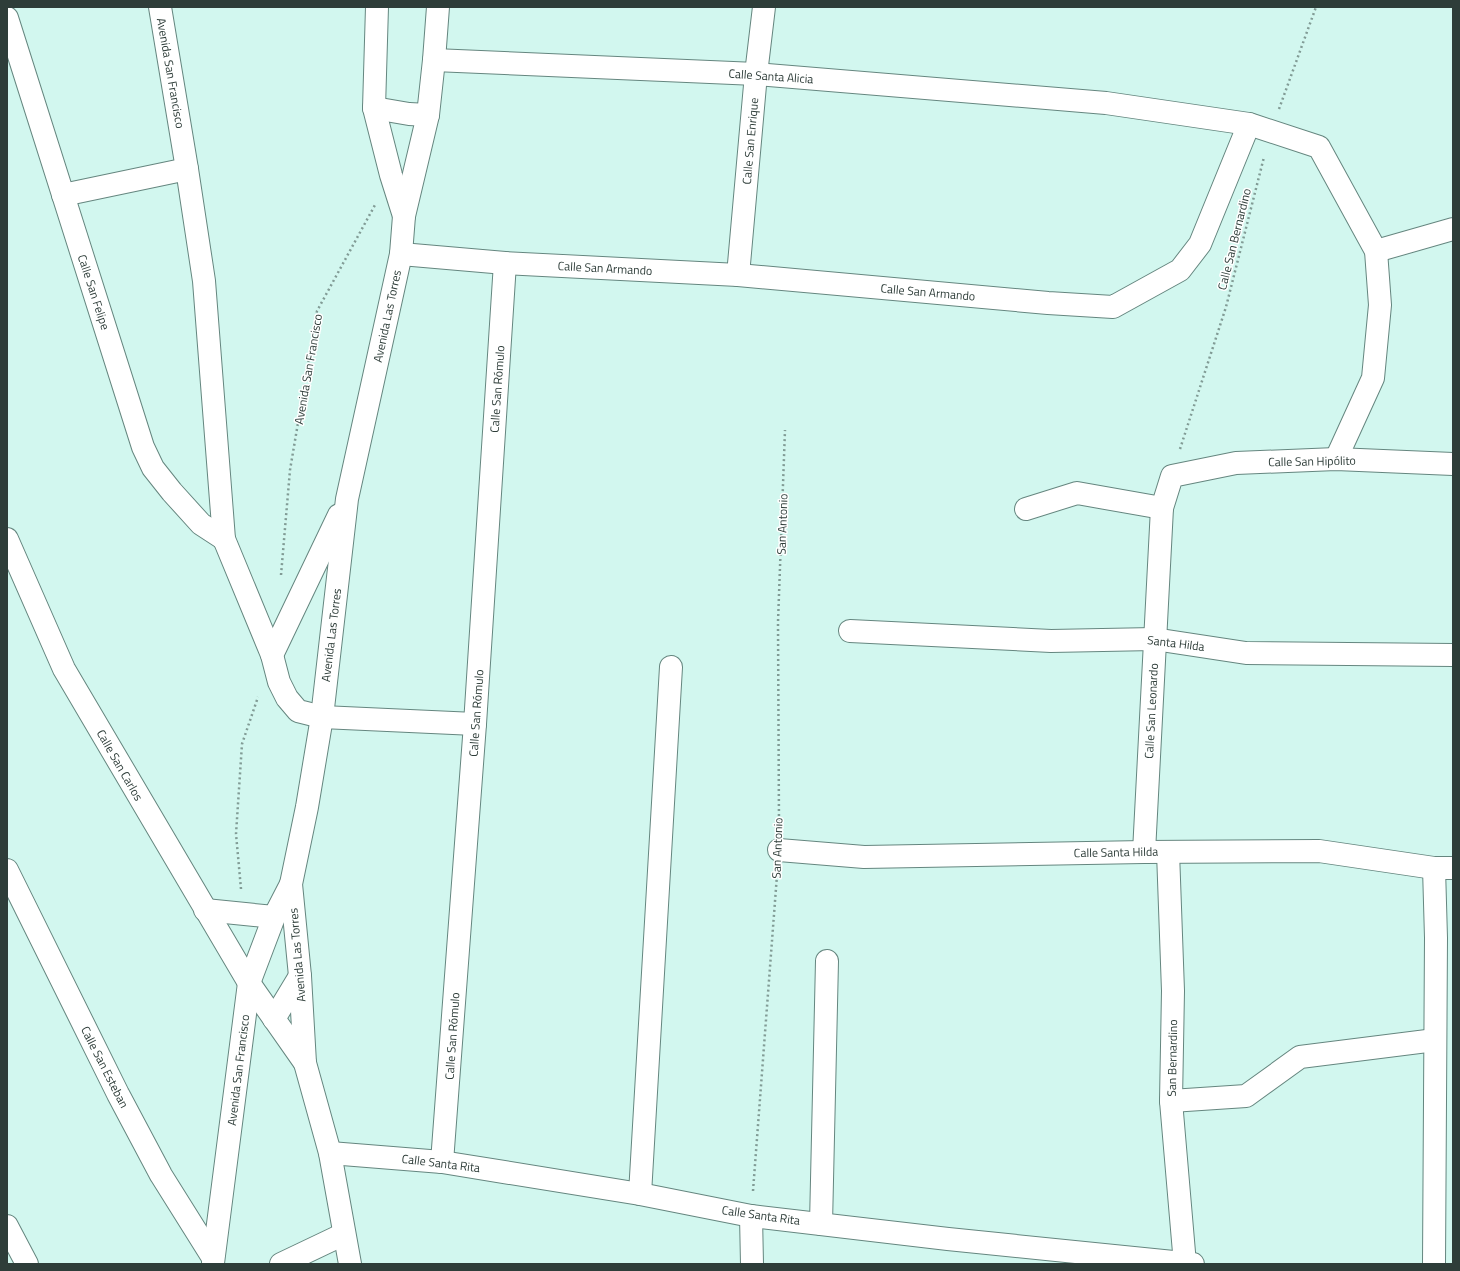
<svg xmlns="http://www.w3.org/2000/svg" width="1460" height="1271" font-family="'Titillium Web',sans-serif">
<rect width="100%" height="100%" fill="#d2f7ef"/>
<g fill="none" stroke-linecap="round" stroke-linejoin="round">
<defs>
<g id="minor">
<path d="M160,7L187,169L204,281L224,539L272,655L279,682L287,698L298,711L322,717L475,724"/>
<path d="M377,7L374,108L391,175L404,216"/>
<path d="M7,18L143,447L153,468L172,492L201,524L224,539"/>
<path d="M434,60L756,74L1106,103L1249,124L1319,147L1376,251L1380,305L1373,378L1336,459"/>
<path d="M374,108L409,114L428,115"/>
<path d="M63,195L187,169"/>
<path d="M1376,251L1453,229"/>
<path d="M401,254L505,263L738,275L1048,303L1113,307L1180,270L1200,244L1249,124"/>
<path d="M738,275L756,74L764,7"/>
<path d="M1026,509L1077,493L1162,508"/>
<path d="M7,539L64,669L249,983L305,1063"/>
<path d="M850,631L1051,641L1154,639L1246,653L1453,655"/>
<path d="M272,655L339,515"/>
<path d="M779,850L864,857L1144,852L1319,851L1434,868H1453"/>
<path d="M1144,852L1162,508L1172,476L1236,463L1336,459L1453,464"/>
<path d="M1168,852L1173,991L1171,1101L1185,1264"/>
<path d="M1434,868L1436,938L1434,1264"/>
<path d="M7,870L118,1094L161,1175L213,1258"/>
<path d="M205,910L274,917"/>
<path d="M274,1019L300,976"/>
<path d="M1171,1101L1246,1096L1300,1057L1435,1040"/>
<path d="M330,1153L442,1162L640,1194L751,1216L948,1239L1193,1264"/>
<path d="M442,1162L475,724L505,263"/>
<path d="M640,1194L671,667"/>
<path d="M751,1216L752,1264"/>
<path d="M821,1224L827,961"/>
<path d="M7,1226L27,1264"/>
<path d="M213,1263L249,983L274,917L291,884"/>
<path d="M281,1264L344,1234"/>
<path d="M350,1264L330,1153L305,1063L300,976L291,884L307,807L322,717L347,499L401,254L404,216L428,115L434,60L438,7"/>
</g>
</defs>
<use href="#minor" stroke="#65867f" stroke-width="24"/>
<g stroke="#819b95" stroke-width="2.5" stroke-dasharray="2 3" stroke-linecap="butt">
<path d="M1279,109L1316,7"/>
<path d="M1180,449L1226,307L1264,157"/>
<path d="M281,575L290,470L317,311L375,205"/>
<path d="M779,826L778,622L785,430"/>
<path d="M241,889L236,834L242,744L258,697"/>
<path d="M753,1191L777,875"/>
</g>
<use href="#minor" stroke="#fff" stroke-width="22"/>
</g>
<g text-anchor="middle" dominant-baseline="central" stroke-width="3" stroke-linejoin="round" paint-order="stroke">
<g font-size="12" fill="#2e3d39" stroke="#fff">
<text transform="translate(171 73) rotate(80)">Avenida San Francisco</text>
<text transform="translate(771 76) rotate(4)">Calle Santa Alicia</text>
<text transform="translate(750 141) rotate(-85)">Calle San Enrique</text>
<text transform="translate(1234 239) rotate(-76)">Calle San Bernardino</text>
<text transform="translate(605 268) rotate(3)">Calle San Armando</text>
<text transform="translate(94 292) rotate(72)">Calle San Felipe</text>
<text transform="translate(928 292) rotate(5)">Calle San Armando</text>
<text transform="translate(387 316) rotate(-78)">Avenida Las Torres</text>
<text transform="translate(308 369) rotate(-80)">Avenida San Francisco</text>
<text transform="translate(497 389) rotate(-86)">Calle San Rómulo</text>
<text transform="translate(1312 461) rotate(-1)">Calle San Hipólito</text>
<text transform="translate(782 524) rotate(-88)">San Antonio</text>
<text transform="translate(331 635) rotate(-83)">Avenida Las Torres</text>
<text transform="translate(1176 643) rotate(7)">Santa Hilda</text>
<text transform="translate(1151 711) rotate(-87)">Calle San Leonardo</text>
<text transform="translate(476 713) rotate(-86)">Calle San Rómulo</text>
<text transform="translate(120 765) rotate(60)">Calle San Carlos</text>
<text transform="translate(777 848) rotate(-88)">San Antonio</text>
<text transform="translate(1116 852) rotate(-1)">Calle Santa Hilda</text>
<text transform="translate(297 955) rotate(-95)">Avenida Las Torres</text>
<text transform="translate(452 1036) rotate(-86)">Calle San Rómulo</text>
<text transform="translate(1172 1058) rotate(-89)">San Bernardino</text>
<text transform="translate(105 1067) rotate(63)">Calle San Esteban</text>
<text transform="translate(238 1070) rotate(-83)">Avenida San Francisco</text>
<text transform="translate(441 1163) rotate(7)">Calle Santa Rita</text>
<text transform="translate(761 1215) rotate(8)">Calle Santa Rita</text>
</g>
</g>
<rect width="1460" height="1271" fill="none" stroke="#2e3d39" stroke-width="16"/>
</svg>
